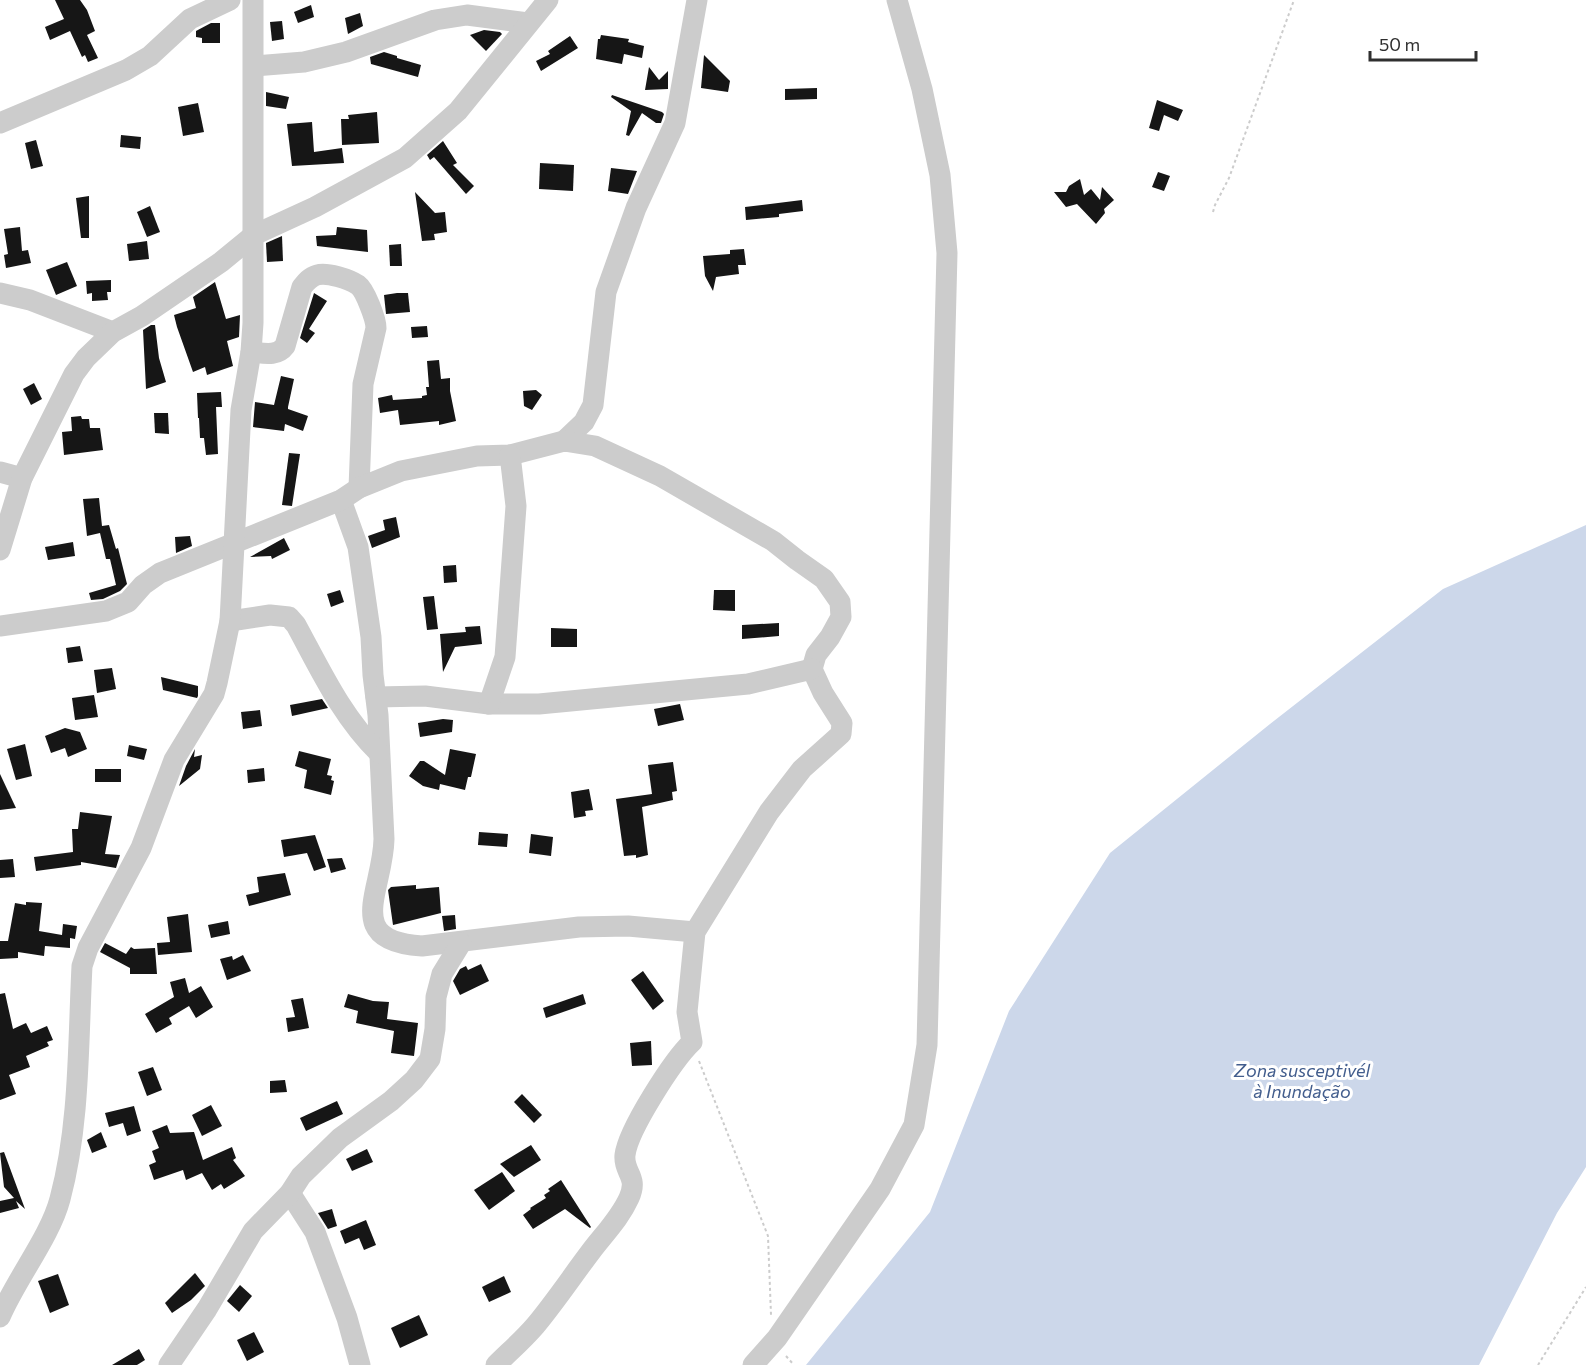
<svg xmlns="http://www.w3.org/2000/svg" width="1586" height="1365" font-family="Commissioner,sans-serif">
<rect width="100%" height="100%" fill="#fff"/>
<path fill="#ccd7ea" d="M1586,525V1167L1557,1213L1479,1365H806L930,1212L1009,1011L1110,853L1270,724L1443,589Z"/>
<g fill="#161616">
<path d="M55,0H80L87,10L95,31L87,35L98,58L88,62L85,55L82,57L70,31L50,40L45,27L64,19Z"/>
<path d="M311,5L314,17L298,23L294,12Z"/>
<path d="M360,13L363,26L348,34L345,18Z"/>
<path d="M282,21L284,39L272,41L270,22Z"/>
<path d="M211,23H220V43H202V38L196,37V31Z"/>
<path d="M484,30L500,32L502,34L486,51L470,35Z"/>
<path d="M601,35L629,39L628,42L644,46L642,58L624,54L622,64L596,59L598,39H600Z"/>
<path d="M570,36L578,48L541,71L536,61L550,54L548,51Z"/>
<path d="M384,52L397,56V58L421,65L418,77L371,64L370,57Z"/>
<path d="M704,55L730,81L728,92L701,88Z"/>
<path d="M649,67L659,80L668,71V89L645,90Z"/>
<path d="M817,88V99L785,100V89Z"/>
<path d="M266,92L289,97L286,109L266,106Z"/>
<path d="M612,95L662,112L664,114L661,123H656L642,113L629,136L626,135L631,111L611,97Z"/>
<path d="M1157,100L1183,110L1178,121L1164,115L1159,131L1149,128Z"/>
<path d="M198,103L204,132L183,136L178,107Z"/>
<path d="M377,112L379,143L342,145L341,119H349L348,115Z"/>
<path d="M312,122L314,152L342,148L344,163L292,166L287,124Z"/>
<path d="M121,135L141,137L140,149L120,147Z"/>
<path d="M36,140L43,166L31,169L25,143Z"/>
<path d="M443,141L457,163L453,165L474,186L466,194L434,157L430,160L427,155Z"/>
<path d="M540,163L574,165L573,191L539,189Z"/>
<path d="M611,168L637,171L628,194L608,191Z"/>
<path d="M1158,172L1170,176L1164,191L1152,187Z"/>
<path d="M1080,179L1084,195L1091,189L1100,200L1102,187L1114,200L1104,209L1105,213L1096,224L1077,204L1066,207L1054,192H1066L1069,186Z"/>
<path d="M415,192L435,213L445,212L447,232L434,234L435,240L422,241Z"/>
<path d="M89,196V238H81L76,198Z"/>
<path d="M802,200L803,211L779,214V217L746,220L745,207Z"/>
<path d="M150,206L160,232L147,237L137,212Z"/>
<path d="M20,227L22,251L28,250L31,263L6,268L4,255L8,254L4,229Z"/>
<path d="M337,227L367,230L368,252L317,246L316,236L336,235Z"/>
<path d="M282,236L283,261L267,262L266,243Z"/>
<path d="M147,241L149,259L129,261L127,244Z"/>
<path d="M401,244L402,266H390L389,245Z"/>
<path d="M744,249L746,265H738L739,274L716,277L713,291L705,276L703,256L730,254V250Z"/>
<path d="M67,262L77,286L56,295L46,270Z"/>
<path d="M111,280V292H107L108,300L92,301V293L87,294L86,281Z"/>
<path d="M215,282L226,319L240,315L239,337L227,341L233,366L207,375L205,367L193,372L177,327L174,315L196,308L193,297Z"/>
<path d="M314,293L327,301L309,329L315,333L307,343L300,338Z"/>
<path d="M397,293H408L410,312L386,314L384,295Z"/>
<path d="M151,325H155L159,358L166,382L146,389L143,330Z"/>
<path d="M427,326L428,337L412,338L411,327Z"/>
<path d="M439,360L441,379L450,378V391L456,421L439,425V421L400,425L398,410L380,413L378,398L392,395L393,400L422,398V396L427,395L426,387H429L427,361Z"/>
<path d="M281,376L294,379L288,407V409L308,416L303,431L285,424L284,431L253,427L255,402L274,405Z"/>
<path d="M34,383L42,399L31,405L23,389Z"/>
<path d="M536,390L542,395L532,410L524,406L523,391Z"/>
<path d="M221,392L222,407H216L218,454L206,455L204,438H200L199,418H198L197,393Z"/>
<path d="M154,413H168L169,434L155,433Z"/>
<path d="M81,416L82,419H89L90,428H100L103,450L64,455L62,432L72,431L71,417Z"/>
<path d="M289,453L300,454L292,506L282,505Z"/>
<path d="M99,498L102,526L109,525L116,549L118,548L127,584L120,591L103,599L91,600L89,593L116,585L110,559H106L100,533L87,536L83,499Z"/>
<path d="M396,517L400,537L372,548L368,536L385,530L383,520Z"/>
<path d="M190,536L192,546L176,553L175,537Z"/>
<path d="M284,538L290,550L272,559L271,556L250,557Z"/>
<path d="M73,542L75,556L48,560L45,547Z"/>
<path d="M456,565L457,582L444,583L443,566Z"/>
<path d="M340,590L344,602L331,607L327,594Z"/>
<path d="M714,590H735V611L713,610Z"/>
<path d="M434,596L438,629L427,630L423,597Z"/>
<path d="M779,623V636L742,639V625Z"/>
<path d="M480,626L482,644L455,647L443,672L440,634L466,632L465,627Z"/>
<path d="M551,628L577,629V647H551Z"/>
<path d="M80,646L83,661L68,663L66,648Z"/>
<path d="M112,668L116,689L97,693L94,670Z"/>
<path d="M161,677L198,686V696L197,698L163,690Z"/>
<path d="M94,695L98,717L75,720L72,698Z"/>
<path d="M322,699L328,708L292,716L290,705Z"/>
<path d="M680,704L684,720L658,726L654,709Z"/>
<path d="M260,710L262,726L243,729L241,712Z"/>
<path d="M443,719L453,720L452,732L420,737L418,723Z"/>
<path d="M65,728L80,732L87,749L68,757L65,748L51,753L45,736Z"/>
<path d="M25,744L32,776L16,780L7,749Z"/>
<path d="M129,745L147,749L144,760L127,756Z"/>
<path d="M195,749L194,757L202,755L200,769L179,786L186,766Z"/>
<path d="M450,749L476,754L471,777H468L465,790L440,784L439,790L423,786L409,776L420,761H424L445,775Z"/>
<path d="M299,751L331,759L327,775L332,776L331,780L334,781L331,795L304,788L307,770L295,766Z"/>
<path d="M673,762L677,791L672,792L673,800L642,807L648,855L636,858V855L624,856L616,799L652,794L648,765Z"/>
<path d="M264,768L265,781L248,783L247,770Z"/>
<rect x="95" y="769" width="26" height="13"/>
<path d="M0,774L16,808L0,810Z"/>
<path d="M589,789L593,810L585,811L586,816L574,818L571,792Z"/>
<path d="M80,812L112,816L105,854L120,855L116,868L81,862V865L36,871L34,857L73,852L72,829H78Z"/>
<path d="M479,832L508,834L507,847L478,845Z"/>
<path d="M531,834L553,837L551,856L529,853Z"/>
<path d="M315,835L326,867L314,871L307,853L284,857L281,840Z"/>
<path d="M342,858L346,869L331,873L327,859Z"/>
<path d="M13,859L15,877L0,878V860Z"/>
<path d="M285,873L291,895L249,906L246,895L259,892L257,877Z"/>
<path d="M416,885V889L439,887L441,913L393,925L388,890L391,887Z"/>
<path d="M26,902L42,903L39,931L62,935L63,924L77,926L75,939L70,938V948L45,946L44,956L18,952V958L0,959V941H8L15,903L26,905Z"/>
<path d="M188,914L192,952L158,955L157,943L170,942L167,917Z"/>
<path d="M455,915L456,929L444,931L442,916Z"/>
<path d="M228,921L230,934L211,938L208,925Z"/>
<path d="M105,943L126,954L131,947L134,949L155,948L157,974H130V968L100,952Z"/>
<path d="M243,955L251,971L227,980L220,959L232,956L233,960Z"/>
<path d="M481,964L489,981L460,995L453,981L460,969L466,966L468,970Z"/>
<path d="M643,971L664,1001L653,1010L631,980Z"/>
<path d="M185,978L189,993L201,986L213,1007L196,1018L189,1006L169,1018L172,1024L156,1033L145,1014L174,997L170,982Z"/>
<path d="M5,993L13,1029L26,1023L31,1033L47,1026L53,1040L47,1042L49,1046L26,1056L30,1067L9,1075L16,1094L0,1100V994Z"/>
<path d="M348,994L373,1001L389,1002L387,1019L418,1023L414,1056L391,1053L394,1031L356,1023L358,1011L344,1007Z"/>
<path d="M583,994L586,1004L546,1018L543,1008Z"/>
<path d="M303,998L309,1028L288,1032L286,1018L295,1017L291,1000Z"/>
<path d="M651,1041L652,1065L632,1066L630,1043Z"/>
<path d="M153,1067L162,1090L147,1096L138,1072Z"/>
<path d="M285,1080L287,1092L270,1093V1081Z"/>
<path d="M522,1094L542,1115L534,1123L514,1102Z"/>
<path d="M337,1101L343,1114L306,1131L300,1118Z"/>
<path d="M211,1105L222,1126L202,1136L192,1115Z"/>
<path d="M134,1106L141,1131L127,1136L123,1123L109,1127L105,1113Z"/>
<path d="M167,1125L170,1133L194,1132L203,1160L232,1147L236,1158L233,1160L245,1176L224,1189L221,1184L212,1190L202,1173L186,1180L183,1170L154,1180L149,1165L156,1162L152,1151L159,1148L152,1131Z"/>
<path d="M101,1132L107,1147L92,1153L87,1140Z"/>
<path d="M531,1145L541,1160L514,1177L500,1164Z"/>
<path d="M367,1149L373,1162L352,1171L346,1159Z"/>
<path d="M4,1152L25,1209L16,1201L19,1208L0,1213V1201L14,1198L4,1187L0,1153Z"/>
<path d="M502,1172L515,1191L489,1210L474,1190Z"/>
<path d="M561,1180L591,1227L590,1228L565,1209L533,1229L523,1215L531,1209L530,1208L546,1198L544,1195L550,1191L548,1189Z"/>
<path d="M332,1209L337,1226L328,1229L318,1213Z"/>
<path d="M366,1220L376,1245L364,1250L359,1238L345,1244L340,1231Z"/>
<path d="M195,1273L205,1286L191,1300L172,1313L165,1303Z"/>
<path d="M58,1274L69,1305L50,1313L38,1281Z"/>
<path d="M504,1276L511,1292L489,1302L482,1287Z"/>
<path d="M240,1285L252,1296L239,1312L227,1301Z"/>
<path d="M419,1315L428,1335L400,1348L391,1328Z"/>
<path d="M254,1332L264,1352L247,1361L237,1340Z"/>
<path d="M139,1349L145,1360L137,1365H112Z"/>
</g>
<g fill="none" stroke-linecap="round" stroke-linejoin="round">
<g stroke="#ccc" stroke-width="2" stroke-dasharray="3 3" stroke-linecap="butt">
<path d="M1213,212L1215,205L1229,178L1294,0"/>
<path d="M699,1061L768,1236L771,1315"/>
<path d="M786,1356L794,1365"/>
<path d="M1538,1365L1586,1287"/>
</g>
<g stroke="#ccc" stroke-width="21">
<path d="M254,66L304,62L346,52L435,20L467,15L528,23"/>
<path d="M0,123L126,70L150,56L190,19L230,0"/>
<path d="M0,293L30,300L113,332"/>
<path d="M251,352C263,353 277,357 285,346L302,287C306,282 310,277 317,275C327,272 349,279 358,285C365,290 376,319 376,328L363,384L359,488"/>
<path d="M564,441L584,422L593,405L606,292L636,208L675,123L697,0"/>
<path d="M0,472L22,478"/>
<path d="M341,500L358,547L371,637L373,675L378,715L384,839C383,891 342,941 422,946L579,927L628,926L695,932"/>
<path d="M0,550L22,478L74,374L86,358L113,332L142,316L221,262L254,235L315,207L405,158L458,111L548,0"/>
<path d="M230,621L270,615L289,617L296,625C321,671 342,717 379,753"/>
<path d="M0,626L106,611L128,602L143,585L160,573L341,500L359,488L401,471L477,456L510,455L564,441L595,446L660,476L773,541L797,560L824,579L840,602L841,617L830,637L816,655L812,669L823,693L842,723L841,734L802,769L769,812L695,932L687,1012L692,1042C673,1060 628,1130 625,1155C623,1173 639,1176 629,1198C620,1218 605,1233 592,1250C573,1275 555,1302 535,1326C523,1340 509,1352 496,1365"/>
<path d="M376,697L425,696L489,704H539L748,684L812,669"/>
<path d="M489,704L505,657L516,506L510,455"/>
<path d="M290,1193L315,1232L347,1318L360,1365"/>
<path d="M0,1317C16,1279 50,1237 60,1199C80,1124 78,1043 82,966L88,948L141,848L174,760L214,694L217,683L230,621L241,410L251,352L253,323V0"/>
<path d="M169,1365L207,1309L253,1231L290,1193L301,1176L340,1138L391,1101L414,1080L430,1059L435,1029L436,997L442,974L461,943"/>
<path d="M753,1365L777,1338L880,1189L914,1125L927,1045L947,253L940,175L922,89L897,0"/>
</g>
</g>
<g text-anchor="middle" dominant-baseline="central" stroke-width="6" stroke-linejoin="round" paint-order="stroke">
<g font-size="18" font-style="italic" fill="#425d8d" stroke="#fff">
<text x="1302" y="1070">Zona susceptivél<tspan x="1302" dy="21">à Inundação</tspan></text>
</g>
</g>
<path d="M1370 51v9h106v-9" fill="none" stroke="#2f2f2f" stroke-width="3"/>
<text x="1379" y="51" font-size="18" fill="#2f2f2f" stroke="#ffffff" stroke-width="4.5" paint-order="stroke">50 m</text>
</svg>
